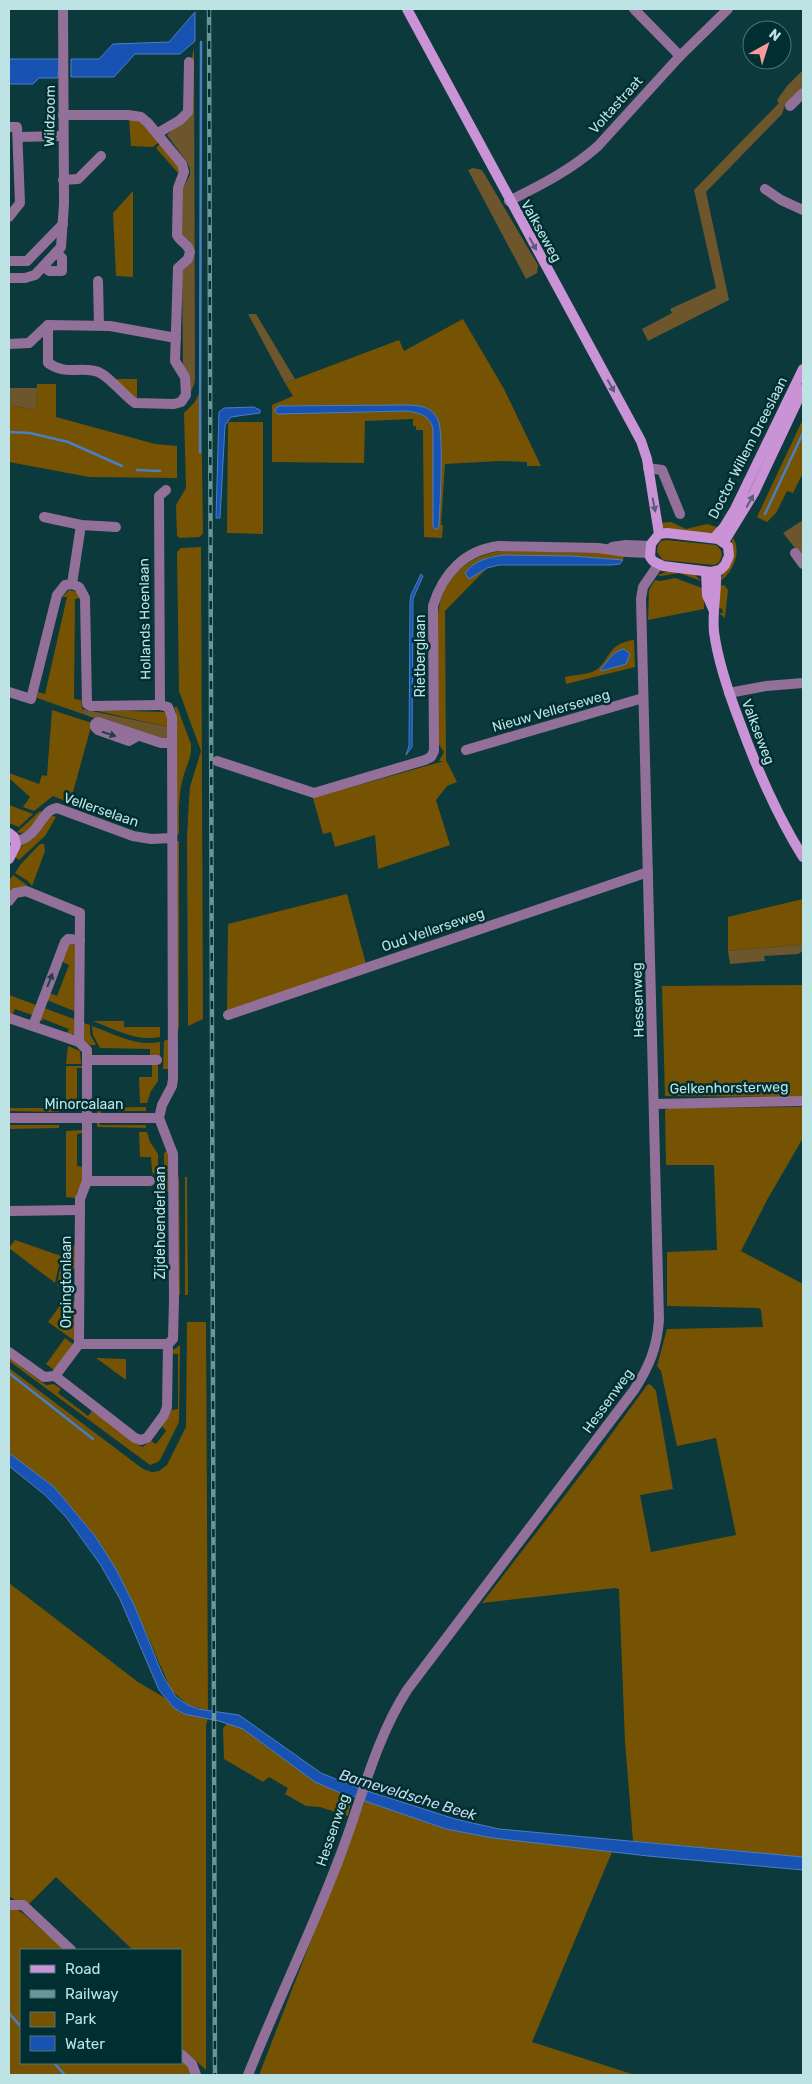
<svg xmlns="http://www.w3.org/2000/svg" width="812" height="2084" font-family="Rubik,sans-serif">
<rect width="100%" height="100%" fill="#0c393b"/>
<g fill="#765303" fill-rule="evenodd">
<path d="M129,118L141,123L159,142L153,147L131,146Z"/>
<path d="M160,144L178,164L179,174L156,148Z"/>
<path d="M133,191V277L116,276L113,213Z"/>
<path d="M463,319L504,389L541,466H527V462L500,461L445,464L441,525H443L442,538L424,537L423,430H416V426H413V419L365,421L364,463L272,462V405L293,396L285,383L399,340L404,351ZM425,407L438,420L440,430L435,529L433,526V428C429,415 420,413 407,411L278,414Z"/>
<path d="M117,379H137V400L117,385Z"/>
<path d="M37,384H56V417L155,444L177,446V478L89,477L9,462V405L36,410Z"/>
<path d="M201,390L203,533L200,537L180,538L177,536L176,505L186,488L184,413L194,403Z"/>
<path d="M803,419V473L793,493L787,491L776,513L767,522L757,517Z"/>
<path d="M228,422H263V534L227,533Z"/>
<path d="M671,522L686,529L707,524L720,528C706,540 678,531 661,529L659,523Z"/>
<path d="M733,538C742,551 733,573 720,581C722,574 726,571 729,566C735,558 732,549 732,540Z"/>
<path d="M666,540L716,545C723,551 724,557 717,564L713,565L663,560L657,552L658,545L661,541Z"/>
<path d="M201,547L203,1019L188,1026L187,837L189,800L190,787L201,751L179,691L177,552L181,548Z"/>
<path d="M503,551L603,553L624,556L623,560L504,555L489,557L469,567V579L487,568L445,611L446,760L457,782L447,786L436,800L450,845L378,869L375,835L335,847L331,832L323,834L313,798L444,761H439L444,752L438,743V614C442,579 468,554 503,551Z"/>
<path d="M672,570L692,572L701,581L679,573L661,576L657,575Z"/>
<path d="M675,578L702,588L704,590V609L648,620L649,590L655,580L660,581Z"/>
<path d="M724,585L728,590L725,618L719,613H723L722,609L719,608V586Z"/>
<path d="M69,590L77,592L80,598L75,599L74,699L81,700L83,714L37,698L38,692L45,694L67,597H62Z"/>
<path d="M634,640L635,667L566,684L565,677C573,675 584,675 592,672C610,665 605,643 634,640Z"/>
<path d="M174,707H177L191,744C192,757 186,766 183,778C178,796 179,816 179,834L176,836V712Z"/>
<path d="M52,710L92,723L70,803L53,796L34,811L23,807L30,797L9,778V773L39,784L42,775L47,776Z"/>
<path d="M93,710L164,712L168,717V727Z"/>
<path d="M9,805L33,814L19,827L9,823Z"/>
<path d="M40,811L42,812C36,821 30,837 17,832Z"/>
<path d="M50,815L56,817L45,836L19,860L15,857L22,845L33,839Z"/>
<path d="M176,841H179V1028L177,1031Z"/>
<path d="M40,844H44L45,851L32,886L28,881L15,873L21,864Z"/>
<path d="M13,875L27,885L26,887L16,888L9,896V881Z"/>
<path d="M347,894L366,964L227,1011L228,924Z"/>
<path d="M803,899V941L799,945L728,951V917Z"/>
<path d="M69,943L75,946L74,1011L47,1000L49,993L57,996L69,965L61,961Z"/>
<path d="M803,985V1097L665,1096L662,986Z"/>
<path d="M9,995L39,1006L32,1015L15,1009L12,1015L9,1014Z"/>
<path d="M44,1008L74,1019V1034L66,1035L69,1029L43,1019L42,1021L39,1020Z"/>
<path d="M93,1021H124V1027H160V1037C137,1042 114,1029 93,1021Z"/>
<path d="M84,1023L90,1025V1034L96,1045H90L84,1040Z"/>
<path d="M92,1026C114,1034 137,1047 160,1042V1056H150V1049L100,1048L93,1035Z"/>
<path d="M169,1039V1069H163L164,1041Z"/>
<path d="M68,1046L80,1051L81,1064H66Z"/>
<path d="M158,1064V1081L151,1091L147,1103H140L139,1077H152V1065Z"/>
<path d="M66,1066H84V1068H77V1101H84V1104L66,1105Z"/>
<path d="M146,1107V1111H101V1114H97V1108Z"/>
<path d="M803,1107V1138L767,1200L741,1251L803,1284V1857L633,1841L625,1741L619,1589L615,1588L482,1603L596,1455L648,1384L651,1385L656,1391L673,1489L640,1495L651,1552L736,1535L716,1438L677,1446L661,1371L657,1366L667,1329L763,1327L761,1310L759,1308L667,1306V1252L717,1250L714,1165H666L665,1110L668,1108Z"/>
<path d="M9,1108H59V1112L9,1111Z"/>
<path d="M97,1122H99L100,1125H146V1128L97,1127Z"/>
<path d="M9,1125H59V1128L9,1129Z"/>
<path d="M83,1130V1133L77,1134V1166L84,1167L83,1184L77,1191L76,1198L66,1197V1131Z"/>
<path d="M139,1132H147L150,1142L158,1154V1178L152,1172L151,1157H140Z"/>
<path d="M168,1150L169,1192H164V1153Z"/>
<path d="M177,1177H179L180,1295H178Z"/>
<path d="M185,1177H187L188,1295H185Z"/>
<path d="M15,1240L61,1256L55,1283L9,1248Z"/>
<path d="M69,1245H75L76,1269L70,1270L69,1286H60L57,1285L60,1270Z"/>
<path d="M67,1296L76,1303L75,1341L48,1322Z"/>
<path d="M187,1322H206L208,1711L188,1705L171,1690L135,1607L117,1571L95,1536L54,1487L9,1453V1368L143,1469L152,1472L159,1471L167,1465L186,1427Z"/>
<path d="M65,1338L73,1344L54,1370L46,1364Z"/>
<path d="M180,1345L179,1422L160,1460L158,1462L150,1465L9,1361V1358L46,1385L54,1384L61,1389L58,1393L88,1416L92,1411L142,1447L151,1441L156,1444L166,1431L162,1426L169,1416L171,1410L178,1409V1354H172V1351Z"/>
<path d="M96,1358L126,1359V1380Z"/>
<path d="M9,1583L138,1682L165,1698L174,1708L184,1714L208,1718L206,1725V2070L181,2047V1950H133L56,1877L26,1907L9,1896Z"/>
<path d="M227,1723L243,1729L315,1782L352,1798L348,1816L320,1807L306,1806L285,1794L288,1788L269,1777L263,1782L224,1759L223,1729Z"/>
<path d="M365,1801L446,1829L493,1838L612,1852L532,2042L635,2075H259Z"/>
<path d="M15,1908L24,1914L65,1950H21V2063H181V2058L191,2068L194,2075H9V1910Z"/>
</g>
<g fill="#6d552c">
<path d="M194,48L195,380L194,385L189,396L183,366L182,273L190,241L181,233V192L190,175V169L187,162L167,135L190,113L191,62Z"/>
<path d="M803,70V86L785,105L782,114L706,192L729,300L648,341L642,329L672,313L670,309L716,288L694,190L779,103L777,100L787,86Z"/>
<path d="M473,168L482,170L538,265L537,273L526,279L468,170Z"/>
<path d="M248,314H256L295,379L285,383Z"/>
<path d="M9,388H37L36,410L9,405Z"/>
<path d="M803,520V558L783,533Z"/>
<path d="M82,709L168,727V738C149,742 103,721 83,714Z"/>
<path d="M803,941V951L798,954L764,956L765,961L730,964L728,951L799,945Z"/>
</g>
<g fill="#1853b4" stroke="#4a7ec3">
<path d="M195,12V41L180,54H135L114,77H71V59H99L113,44L169,42Z"/>
<path d="M9,59H59L58,78H39L33,84H11L9,83Z"/>
<path d="M405,405C418,405 432,406 438,420C444,433 440,506 439,525L438,529H435L433,526V428C429,415 420,413 407,411L278,414L275,412V409L279,406Z"/>
<path d="M254,407L260,410V413L231,417L225,425L220,518H216L219,412L224,408Z"/>
<path d="M504,555L571,556L623,560L620,564L611,565H499L487,568L469,579L465,573C474,560 490,557 504,555Z"/>
<path d="M421,574L423,576L413,599L412,747L406,755L409,746L410,602L411,595Z"/>
<path d="M624,649L630,654L626,664L601,671V669C607,662 614,650 624,649Z"/>
<path d="M9,1453L54,1487L95,1536L117,1571L135,1607L163,1676L176,1697L188,1705L198,1709L239,1715L321,1773L358,1788L455,1819L499,1829L803,1857V1870L648,1856L493,1838L446,1829L365,1801L355,1796L352,1798L315,1782L243,1729L219,1721L184,1714L174,1708L159,1690L120,1599L100,1564L66,1517L45,1495L9,1466Z"/>
</g>
<g fill="none" stroke-linecap="round" stroke-linejoin="round">
<g stroke="#4a7ec3" stroke-width="2.5">
<path d="M9,432L30,433L68,442L122,466"/>
<path d="M200,452L201,42"/>
<path d="M137,470L160,471"/>
<path d="M765,514L803,433"/>
<path d="M9,1373L93,1439"/>
<path d="M9,2013L21,2027"/>
<path d="M54,2063L65,2075"/>
</g>
<g stroke="#93709a" stroke-width="10">
<path d="M634,9L680,56"/>
<path d="M790,106L803,93"/>
<path d="M9,127H17L20,203L9,217"/>
<path d="M158,133L180,120L188,112L189,62"/>
<path d="M18,137L63,136"/>
<path d="M63,180L78,179L101,156"/>
<path d="M765,189L781,200L803,210"/>
<path d="M509,201C541,185 571,170 598,146L680,56L728,9"/>
<path d="M9,261H27L63,224"/>
<path d="M44,266L49,271H62V258L57,253"/>
<path d="M9,278H25L35,275L61,247L64,204L63,9"/>
<path d="M98,281L99,325"/>
<path d="M48,325V363C66,375 76,367 95,371C107,373 123,395 135,403L174,404L181,402L186,395L185,377L175,361L178,268L188,259L190,252C188,243 180,242 177,235L178,188L184,172L182,164L148,123L141,117L128,115H63"/>
<path d="M9,344L29,343L48,325L110,326L176,338"/>
<path d="M648,468L662,470L680,514"/>
<path d="M44,517L81,525L116,527"/>
<path d="M612,547L626,545L650,546"/>
<path d="M795,553L803,564"/>
<path d="M72,584L79,587L85,598L87,704L91,706L160,705"/>
<path d="M9,692L31,699L57,595L65,585L72,584L81,525"/>
<path d="M729,693L766,686L803,683"/>
<path d="M138,736L129,741L98,730L95,727V724L98,722L161,743H172"/>
<path d="M466,750L643,698"/>
<path d="M217,761L314,793L425,760L431,757L434,751L433,606C443,573 465,550 499,546L598,548L626,552L650,553"/>
<path d="M16,841C40,837 40,810 57,808L133,836L151,839L172,838"/>
<path d="M9,901L15,893L26,891L80,913L79,1042"/>
<path d="M228,1015L648,872"/>
<path d="M9,1018L79,1042L87,1050V1181L80,1199L79,1344L55,1376"/>
<path d="M33,1026L65,942L68,939L80,940"/>
<path d="M87,1060H157"/>
<path d="M655,1104L803,1101"/>
<path d="M9,1118H159"/>
<path d="M87,1181H150"/>
<path d="M9,1211L80,1210"/>
<path d="M79,1344H168"/>
<path d="M9,1352L44,1377L55,1376L135,1438L141,1440L147,1438L164,1415L167,1407L168,1344L173,1339L174,1300L173,1154L159,1118L162,1105L172,1086L173,1079L172,717L168,707L160,705L159,496L166,490"/>
<path d="M9,1905H23L71,1950"/>
<path d="M181,2054L192,2064L196,2075"/>
<path d="M248,2075C278,1999 315,1925 343,1848C363,1794 376,1739 407,1690L634,1390C649,1367 657,1348 659,1320L641,599L643,587L658,565"/>
</g>
<g stroke="#ca93d6" stroke-width="10">
<path d="M407,9L641,441L647,459L659,534"/>
<path d="M667,533L718,539L728,546L729,556L725,565L720,570L711,572L663,566L653,561L650,557L651,544L659,534Z"/>
<path d="M714,538L724,527L735,509L803,369"/>
<path d="M724,542L754,493L803,389"/>
<path d="M706,572L707,595L713,609"/>
<path d="M716,572C717,592 712,611 714,632C718,662 728,691 739,720C756,767 776,814 803,857"/>
<path d="M9,833L14,837L16,845L9,859"/>
</g>
<defs>
<path id="rail" d="M209,9L215,2075"/>
</defs>
<use href="#rail" stroke="#6c9597" stroke-width="4.5"/>
<use href="#rail" stroke="#002e31" stroke-width="2.5" stroke-dasharray="8" stroke-linecap="butt"/>
</g>
<defs><path id="oneway-solid" d="M-6-.8H1V-3.2L6.5 0L1 3.2V.8H-6Z" transform="scale(1.25)"/></defs>
<g fill="#5b5b7b">
<use href="#oneway-solid" transform="translate(533 244) rotate(61)"/>
<use href="#oneway-solid" transform="translate(611 386) rotate(61)"/>
<use href="#oneway-solid" transform="translate(750 501) rotate(-61)"/>
<use href="#oneway-solid" transform="translate(654 505) rotate(79)"/>
</g>
<g fill="#253e4b">
<use href="#oneway-solid" transform="translate(109 734) rotate(18)"/>
<use href="#oneway-solid" transform="translate(50 980) rotate(-69)"/>
</g>
<g text-anchor="middle" dominant-baseline="central" stroke-width="5" stroke-linejoin="round" paint-order="stroke">
<g font-size="14" fill="#bee3e5" stroke="#002e31">
<text transform="translate(616 105) rotate(-48)">Voltastraat</text>
<text transform="translate(50 116) rotate(-89)">Wildzoom</text>
<text transform="translate(541 231) rotate(61)">Valkseweg</text>
<text transform="translate(748 448) rotate(-63)">Doctor Willem Dreeslaan</text>
<text transform="translate(145 619) rotate(-91)">Hollands Hoenlaan</text>
<text transform="translate(420 656) rotate(-90)">Rietberglaan</text>
<text transform="translate(551 711) rotate(-16)">Nieuw Vellerseweg</text>
<text transform="translate(758 732) rotate(69)">Valkseweg</text>
<text transform="translate(101 810) rotate(19)">Vellerselaan</text>
<text transform="translate(433 930) rotate(-19)">Oud Vellerseweg</text>
<text transform="translate(638 1000) rotate(-92)">Hessenweg</text>
<text transform="translate(729 1088) rotate(-1)">Gelkenhorsterweg</text>
<text x="84" y="1104">Minorcalaan</text>
<text transform="translate(160 1223) rotate(-90)">Zijdehoenderlaan</text>
<text transform="translate(66 1282) rotate(-90)">Orpingtonlaan</text>
<text transform="translate(608 1401) rotate(-54)">Hessenweg</text>
<text transform="translate(333 1830) rotate(-71)">Hessenweg</text>
</g>
<g font-size="15" font-style="italic" fill="#c8d8f1" stroke="#002e31">
<text transform="translate(408 1795) rotate(17)">Barneveldsche Beek</text>
</g>
</g>
<rect width="812" height="2084" fill="none" stroke="#bee3e5" stroke-width="20"/>
<rect x="20" y="1949" width="162" height="115" fill="#002e31" stroke="#4c7679"/>
<rect x="30" y="1965" width="25" height="8" fill="#ca93d6" stroke="#4c7679"/>
<text x="65" y="1974" font-size="15" fill="#bee3e5">Road</text>
<rect x="30" y="1990" width="25" height="8" fill="#6c9597" stroke="#4c7679"/>
<text x="65" y="1999" font-size="15" fill="#bee3e5">Railway</text>
<rect x="30" y="2012" width="25" height="15" fill="#765303" stroke="#4c7679"/>
<text x="65" y="2024" font-size="15" fill="#bee3e5">Park</text>
<rect x="30" y="2036" width="25" height="15" fill="#1853b4" stroke="#4c7679"/>
<text x="65" y="2049" font-size="15" fill="#bee3e5">Water</text>
<g transform="translate(767 45) rotate(39)"><circle r="24" fill="#002e31" stroke="#4c7679"/>
<path d="M0-4L9 19L0 12L-9 19Z" fill="#f59b9b"/>
<text y="-8" font-size="14" font-weight="bold" text-anchor="middle" fill="#bee3e5">N</text>
</g>
</svg>
